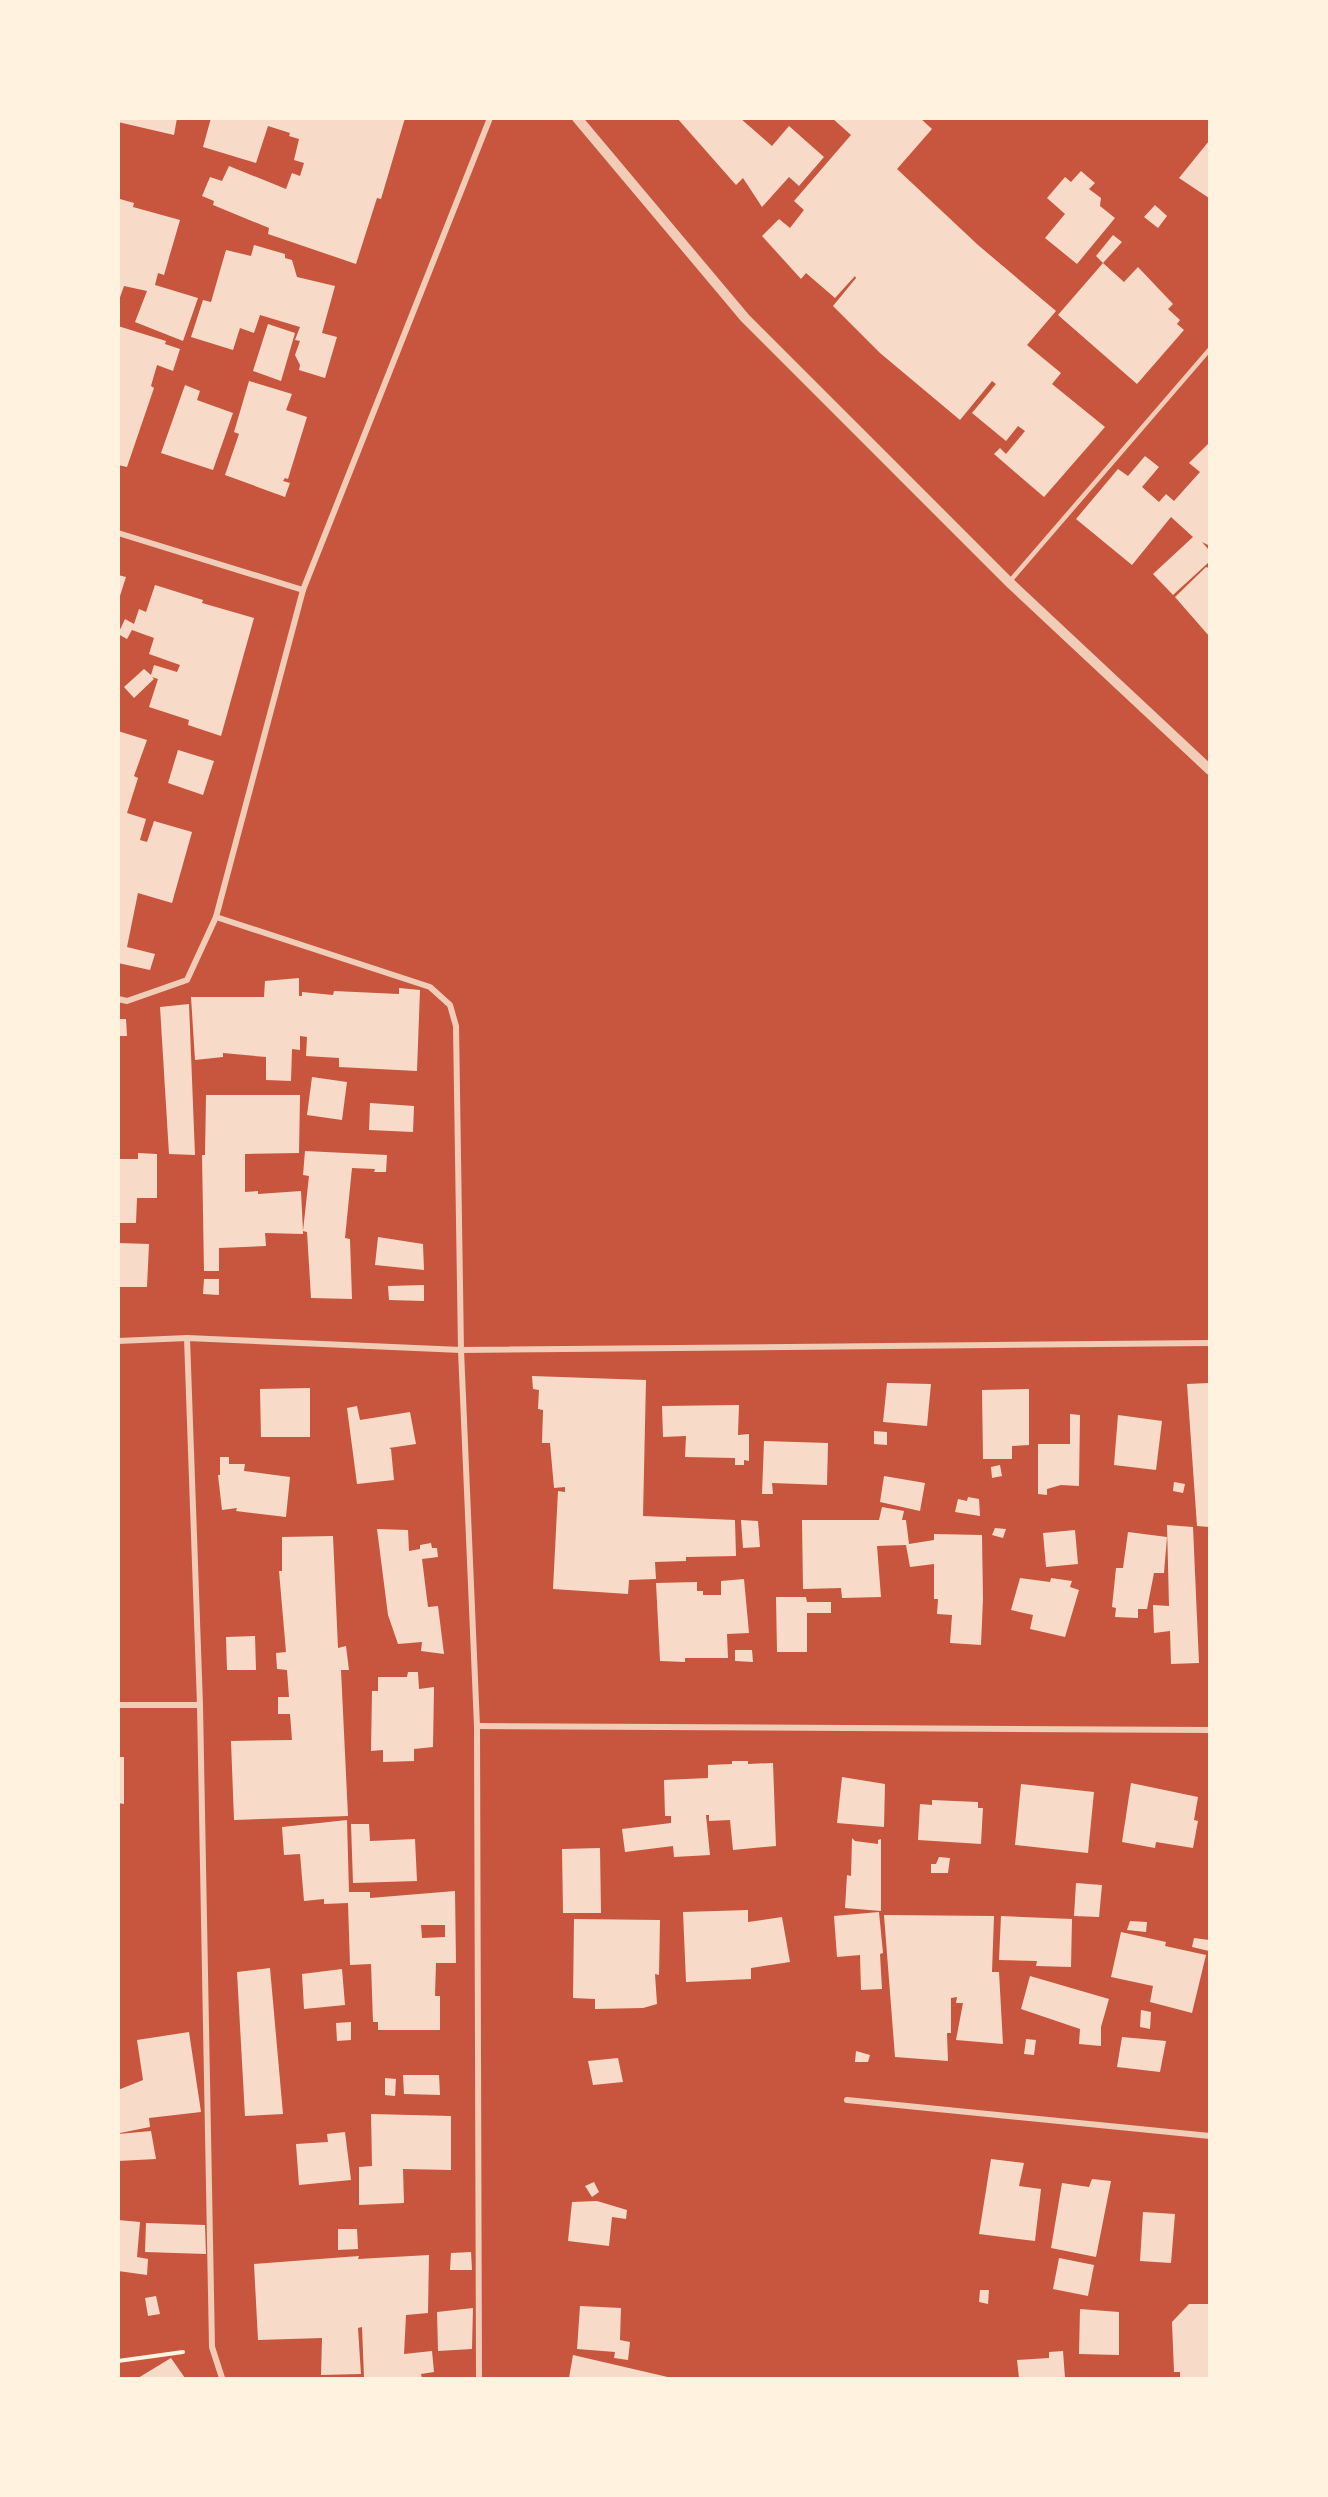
<svg xmlns="http://www.w3.org/2000/svg" width="1328" height="2497" font-family="'Golos Text',sans-serif">
<rect width="100%" height="100%" fill="#c8553d"/>
<g fill="#f7dbc8" fill-rule="evenodd">
<path d="M118,118H177L174,135L118,122Z"/>
<path d="M211,118H405L381,199L377,198L356,264L268,234L269,228L213,205L214,201L202,196L210,177L222,181L229,166L286,189L292,173L300,176L304,163L294,160L299,139L289,136L290,133L268,126L256,163L203,147Z"/>
<path d="M677,118H740L772,146L789,126L824,157L799,186L789,177L762,207L743,178L736,185Z"/>
<path d="M832,118H920L932,129L897,169L978,245L1056,311L1027,345L1061,373L1052,384L1105,427L1044,497L994,454L1000,448L1006,454L1025,431L1018,426L1006,441L972,413L996,384L992,381L960,420L880,353L833,306L856,278L855,276L835,298L806,273L801,279L762,236L779,219L790,228L804,210L794,201L851,135Z"/>
<path d="M1209,141V198L1179,178Z"/>
<path d="M1081,171L1095,183L1089,189L1101,198L1100,206L1115,218L1077,264L1045,238L1065,214L1047,198L1065,177L1071,182Z"/>
<path d="M120,199L134,203L133,207L180,220L164,275L158,273L155,285L198,298L183,341L135,322L147,291L124,286L118,303Z"/>
<path d="M1155,205L1167,216L1158,228L1144,217Z"/>
<path d="M1113,235L1122,242L1103,263L1096,256Z"/>
<path d="M254,245L285,254V258L292,260L297,277L335,286L322,333L337,337L325,378L299,370L300,365L295,355L300,341L295,340L300,327L260,315L254,333L240,328L233,350L191,337L203,300L211,302L226,250L251,256Z"/>
<path d="M1103,263L1124,282L1138,267L1173,304L1168,309L1180,320L1177,324L1184,330L1137,384L1058,315Z"/>
<path d="M268,324L295,333L281,381L253,371Z"/>
<path d="M118,326L166,341L165,344L180,349L173,371L157,365L151,386L154,388L127,467L118,465Z"/>
<path d="M249,381L292,394L286,410L307,417L288,479L285,478L283,481L290,483L285,497L225,475L239,434L234,432Z"/>
<path d="M185,385L200,391L197,400L233,413L213,470L161,453Z"/>
<path d="M1209,443V543L1208,545L1202,542L1209,550V562L1173,595L1153,574L1193,537L1171,517L1132,565L1076,519L1118,469L1128,476L1145,456L1159,467L1142,487L1159,502L1166,494L1174,501L1200,472L1189,463Z"/>
<path d="M1206,567L1209,568V636L1175,597Z"/>
<path d="M118,575L126,577L119,599H118Z"/>
<path d="M155,585L203,600L202,603L254,618L221,736L188,725L189,720L149,707L158,679L152,677L154,679L134,698L124,687L144,669L151,675L154,665L177,672L180,665L149,654L154,638L132,630L127,639L118,634L125,619L134,624L139,609L146,612Z"/>
<path d="M118,731L147,740L134,776L138,778L127,813L146,819L140,840L147,842L154,821L192,832L172,903L138,893L127,947L155,954L150,970L118,963Z"/>
<path d="M178,750L214,761L203,795L168,783Z"/>
<path d="M299,978V996H302V992L333,995L334,991L399,994V988L420,990L417,1071L339,1067V1058L306,1056L307,1037L300,1036V1050L292,1049L291,1081L266,1080V1057L223,1053V1057L195,1060L191,997H264L265,981Z"/>
<path d="M189,1004L195,1155L169,1154L160,1007Z"/>
<path d="M118,1019H126L127,1036H118Z"/>
<path d="M312,1077L347,1082L342,1120L307,1115Z"/>
<path d="M206,1095H300L299,1153L245,1154V1192L258,1191V1194L301,1191L303,1231L309,1176L303,1175L305,1151L387,1155L386,1172H374L375,1169L352,1168L345,1238L350,1239L352,1299L311,1298L307,1232L303,1231V1234L265,1233L266,1246L219,1248V1271H204L202,1155H205Z"/>
<path d="M370,1103L414,1106L413,1132L369,1130Z"/>
<path d="M138,1153L157,1154V1198H137L136,1223H118V1159H138Z"/>
<path d="M378,1237L423,1244L424,1270L375,1265Z"/>
<path d="M118,1243L149,1244L147,1287H118Z"/>
<path d="M204,1279H219V1295L203,1294Z"/>
<path d="M424,1285V1301L389,1300L388,1286Z"/>
<path d="M532,1376L646,1380L643,1516L735,1520L736,1556L686,1557V1561L655,1562L656,1579L629,1580L628,1594L553,1589L558,1491L565,1492V1487L554,1488L550,1443H542L543,1410L538,1409L539,1390L533,1389Z"/>
<path d="M887,1383L931,1384L927,1426L883,1422Z"/>
<path d="M1209,1383V1527L1197,1526L1187,1384Z"/>
<path d="M310,1388V1437H261L260,1389Z"/>
<path d="M1029,1389V1445L1012,1446V1459H983L982,1390Z"/>
<path d="M739,1405L738,1435L749,1434V1461L744,1460V1465H735V1458L685,1457L686,1436L663,1437L662,1406Z"/>
<path d="M357,1406L360,1420L410,1412L416,1444L389,1448L391,1449L394,1480L357,1484L347,1408Z"/>
<path d="M1070,1414L1080,1415L1079,1486L1061,1485L1047,1489V1495L1038,1494V1444H1070Z"/>
<path d="M1118,1415L1162,1421L1156,1470L1114,1465Z"/>
<path d="M874,1431L887,1432V1445L874,1444Z"/>
<path d="M764,1441L828,1443L827,1485L772,1483L773,1494H762Z"/>
<path d="M220,1457H229V1464H245L244,1471L290,1477L286,1517L236,1511L237,1508L222,1510L218,1475H220Z"/>
<path d="M1000,1465L1002,1476L992,1478L991,1467Z"/>
<path d="M884,1476L925,1483L920,1511L880,1502Z"/>
<path d="M1174,1482L1185,1484L1183,1493L1173,1491Z"/>
<path d="M968,1497L979,1499L980,1516L955,1512L958,1499L967,1501Z"/>
<path d="M882,1507L904,1511L902,1520H906L909,1544L934,1540V1534L982,1535L983,1599L981,1645L950,1643L952,1615L937,1614L938,1599H934V1564L910,1567L906,1545L877,1546L881,1597L842,1598L841,1588L803,1589L802,1520H879Z"/>
<path d="M741,1520L758,1521L760,1547L743,1548Z"/>
<path d="M1167,1525L1193,1527L1199,1663L1171,1664L1170,1631L1154,1633L1153,1605L1169,1606Z"/>
<path d="M995,1528L1006,1529L1003,1538L992,1535Z"/>
<path d="M377,1529L408,1530L409,1551L420,1549V1545L431,1543L432,1548H437L438,1557L422,1559L428,1607L438,1606L444,1654L421,1651L422,1642L398,1644L388,1615Z"/>
<path d="M1075,1530L1078,1564L1046,1567L1043,1533Z"/>
<path d="M1128,1532L1167,1537L1164,1573H1154L1147,1609H1138V1618L1115,1617L1116,1608L1112,1607L1116,1568H1123Z"/>
<path d="M333,1536L338,1648L346,1646L349,1670H341L348,1816L234,1820L231,1741L292,1740L290,1714H278V1697H289L287,1670L277,1669L276,1653L286,1652L279,1571H282V1537Z"/>
<path d="M1020,1578L1050,1582L1051,1578L1072,1581L1070,1587L1079,1590L1065,1637L1030,1629L1033,1615L1011,1610Z"/>
<path d="M744,1579L749,1633L727,1634L728,1658H685V1662L660,1661L656,1583L697,1582V1591H703V1595H721V1581Z"/>
<path d="M776,1597H806L807,1602H831V1613H807V1652H777Z"/>
<path d="M255,1636L256,1670H227L226,1637Z"/>
<path d="M735,1650H752L753,1662L735,1661Z"/>
<path d="M408,1672H418L419,1689L434,1687L433,1747L414,1749V1761L383,1762V1750L371,1751L372,1691H378V1677H407Z"/>
<path d="M118,1757H124V1804L118,1803Z"/>
<path d="M732,1761H748V1764L773,1763L776,1846L733,1850L730,1820L709,1821V1815H706L710,1855L674,1857L673,1846L625,1852L622,1829L671,1823V1816H665L664,1780L708,1778V1765L732,1764Z"/>
<path d="M842,1777L885,1784L884,1827L837,1823Z"/>
<path d="M1131,1783L1198,1797L1194,1820L1198,1821L1193,1848L1156,1842L1155,1848L1122,1842Z"/>
<path d="M1021,1784L1094,1792L1088,1853L1015,1845Z"/>
<path d="M932,1800L978,1802V1808H983L981,1844L918,1840L920,1804L932,1805Z"/>
<path d="M347,1820L349,1892H370V1898L455,1891L456,1963H436L435,1996H440V2030H378V2022H373L371,1964L350,1965L348,1903L324,1904V1899L304,1901L300,1854L284,1855L282,1827ZM421,1925H445V1937L422,1938Z"/>
<path d="M351,1824H369L370,1841L415,1839L417,1881L353,1883Z"/>
<path d="M852,1838L855,1841L878,1844V1840L881,1839V1911L845,1908L847,1875L851,1876Z"/>
<path d="M600,1848L601,1913H563L562,1849Z"/>
<path d="M939,1857L950,1858L948,1873H931V1864H936Z"/>
<path d="M1076,1883L1102,1885L1099,1917L1074,1916Z"/>
<path d="M748,1910V1922L782,1917L790,1962L751,1968V1979L686,1982L683,1912Z"/>
<path d="M879,1912L883,1953L880,1954L882,1989L861,1990L860,1955L837,1957L834,1916Z"/>
<path d="M884,1915L994,1916L992,1972H999L1003,2044L956,2040L963,2003H956L957,1997L951,1998V2033H947L948,2061L895,2057Z"/>
<path d="M1001,1916L1072,1919L1071,1967L1036,1966L1037,1961L999,1960Z"/>
<path d="M574,1919L660,1920L659,1975L655,1974L657,2004L643,2008L595,2009V1999L573,1998Z"/>
<path d="M1130,1921L1147,1922L1146,1932L1127,1930Z"/>
<path d="M1121,1932L1166,1942L1165,1946L1206,1955L1192,2013L1150,2002L1153,1986L1111,1977Z"/>
<path d="M1194,1938L1209,1940V1951L1192,1947Z"/>
<path d="M270,1968L283,2114L245,2116L237,1972Z"/>
<path d="M342,1969L345,2005L304,2009L302,1974Z"/>
<path d="M1030,1976L1109,1999L1101,2027V2046L1079,2044L1080,2029L1021,2009Z"/>
<path d="M1141,2010L1151,2012L1150,2029L1140,2027Z"/>
<path d="M351,2022V2040L337,2041L336,2023Z"/>
<path d="M189,2032L201,2112L149,2118L150,2127L120,2133L118,2090L143,2080L137,2040Z"/>
<path d="M1122,2037L1166,2041L1160,2072L1117,2067Z"/>
<path d="M1026,2039L1036,2040L1034,2055L1024,2054Z"/>
<path d="M856,2051L870,2055L868,2062H855Z"/>
<path d="M618,2058L623,2082L593,2085L588,2061Z"/>
<path d="M403,2075H439L440,2095L404,2094Z"/>
<path d="M385,2078L396,2079L395,2096L385,2095Z"/>
<path d="M371,2114L451,2116V2170L403,2169L404,2203L359,2205V2167L372,2166Z"/>
<path d="M151,2131L156,2159L118,2161V2134Z"/>
<path d="M345,2132L351,2180L299,2185L296,2144L328,2142L327,2134Z"/>
<path d="M991,2159L1024,2163L1019,2186L1041,2189L1035,2241L979,2234Z"/>
<path d="M1092,2179L1111,2181L1096,2257L1051,2248L1062,2183L1089,2187Z"/>
<path d="M594,2182L599,2192L592,2197L585,2186Z"/>
<path d="M597,2201L627,2210L626,2219L612,2217L609,2246L568,2241L572,2202Z"/>
<path d="M1143,2212L1175,2214L1171,2263L1140,2261Z"/>
<path d="M118,2220L140,2222L137,2257L148,2259L147,2275L118,2271Z"/>
<path d="M146,2223L205,2225L206,2254L145,2252Z"/>
<path d="M338,2229H357L358,2249L338,2250Z"/>
<path d="M471,2252L472,2270H450L451,2253Z"/>
<path d="M429,2255L428,2313L406,2315L404,2354L432,2351L434,2372L421,2374L422,2378H364L362,2327L358,2328L361,2374L321,2375L322,2338L258,2340L254,2264L359,2256L358,2259Z"/>
<path d="M1059,2258L1094,2265L1088,2296L1053,2289Z"/>
<path d="M980,2290H989L988,2304L979,2302Z"/>
<path d="M156,2296L160,2314L148,2316L145,2298Z"/>
<path d="M1189,2304H1209V2378H1180V2372H1174L1172,2322Z"/>
<path d="M580,2306L621,2308L620,2340L630,2342L628,2360L614,2358L615,2352L577,2349Z"/>
<path d="M473,2308L472,2349L438,2351L437,2312Z"/>
<path d="M1080,2309L1119,2312V2355L1079,2354Z"/>
<path d="M1063,2351L1065,2378H1019L1017,2360L1049,2358V2352Z"/>
<path d="M573,2355L672,2378H569Z"/>
<path d="M171,2358L185,2378H138Z"/>
</g>
<g fill="none" stroke-linecap="round" stroke-linejoin="round">
<path stroke="#fff3e0" stroke-width="4" d="M118,2361L183,2352"/>
<path stroke="#f1ccb7" stroke-width="4.5" d="M1010,581L1210,349"/>
<g stroke="#f1ccb7" stroke-width="6">
<path d="M118,533L303,590"/>
<path d="M216,917L430,987L450,1005L456,1026L461,1350L477,1726L479,2378"/>
<path d="M118,999L127,1001L187,980L216,917L303,590L490,118"/>
<path d="M187,1338L200,1705L212,2347L222,2378"/>
<path d="M118,1341L187,1338L461,1350L1210,1343"/>
<path d="M118,1705H200"/>
<path d="M477,1726L1210,1730"/>
<path d="M847,2100L1210,2136"/>
</g>
<path stroke="#f1ccb7" stroke-width="10" d="M577,118L745,318L1009,582L1210,770"/>
</g>
<rect width="1328" height="2497" fill="none" stroke="#fff3e0" stroke-width="240"/>
</svg>
